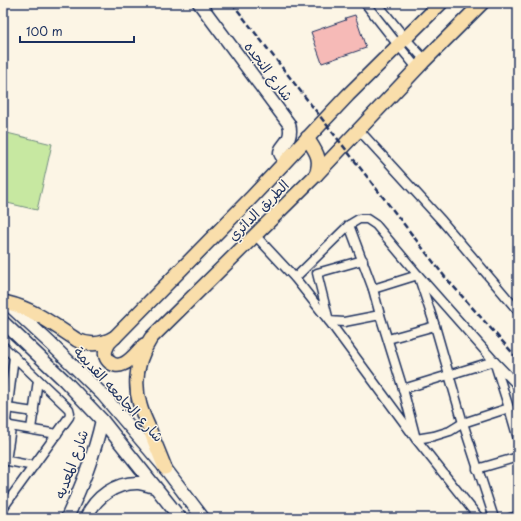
<svg xmlns="http://www.w3.org/2000/svg" width="521" height="521" font-family="'Playpen Sans','Playpen Sans Arabic',sans-serif">
<rect width="100%" height="100%" fill="#fcf5e5"/>
<filter id="ink" filterUnits="userSpaceOnUse"><feTurbulence type="fractalNoise" baseFrequency=".025" numOctaves="2"/><feDisplacementMap in="SourceGraphic" scale="8" xChannelSelector="R" yChannelSelector="G"/><feConvolveMatrix kernelMatrix="1 2 1 2 8 2 1 2 1" color-interpolation-filters="sRGB"/></filter>
<g filter="url(#ink)">
<path fill="#c7e8a1" stroke="#718c80" d="M3,132L52,144L37,210L3,202Z"/>
<path fill="#f6bab7" stroke="#1b2f5e" d="M355,15L366,48L322,63L311,32L346,20L345,18Z"/>
<g fill="none" stroke-linecap="round" stroke-linejoin="round">
<defs>
<g id="street">
<path d="M365,3L398,45L417,68"/>
<path d="M377,3L405,38L425,60"/>
<path d="M359,130L442,221L518,311"/>
<path d="M349,225L373,289L380,315L403,389L416,439L434,436L450,431L463,423L509,408"/>
<path d="M255,235L295,278L329,321L416,439L479,518"/>
<path d="M363,260L317,273L329,321L344,322L380,315"/>
<path d="M295,278L349,225L359,219H367L376,225L418,275L494,361L518,386"/>
<path d="M373,289L418,275L435,326L463,423L494,518"/>
<path d="M388,339L435,326"/>
<path d="M3,346L69,409L70,413L69,417L3,508"/>
<path d="M403,389L494,361L509,408L518,439"/>
<path d="M7,408L34,412"/>
<path d="M6,421L14,356"/>
<path d="M10,426L57,434"/>
<path d="M31,429L38,380"/>
<path d="M3,460L34,466"/>
<path d="M6,461L11,428L7,423"/>
<path d="M477,469L518,457"/>
<path d="M510,518L518,516"/>
</g>
<g id="secondary">
<path d="M199,3L289,124C294,142 279,146 280,153C281,156 284,159 285,161"/>
<path d="M6,302L51,344L103,395L165,468L203,518"/>
<path d="M3,322L65,381L102,420L180,518"/>
<path d="M67,518C82,485 94,456 102,420"/>
<path d="M86,518C95,497 116,482 139,483C145,484 150,486 155,487"/>
</g>
<g id="primary">
<path d="M307,138C316,152 322,158 316,175"/>
<path d="M8,303C34,309 55,326 77,340C90,346 102,345 115,337L252,197L348,95L441,3"/>
<path d="M115,337C112,340 108,343 107,347C101,357 112,369 123,364C131,361 138,351 144,345"/>
<path d="M165,468C160,455 154,441 149,428C146,421 142,413 140,405C133,381 138,358 151,338L316,175L423,62L482,3"/>
</g>
</defs>
<use href="#street" stroke="#1b2f5e" stroke-width="11"/>
<use href="#secondary" stroke="#1b2f5e" stroke-width="15"/>
<use href="#primary" stroke="#1b2f5e" stroke-width="16"/>
<use href="#street" stroke="#fcf5e5" stroke-width="8"/>
<use href="#secondary" stroke="#fcf5e5" stroke-width="12"/>
<use href="#primary" stroke="#f9deab" stroke-width="13"/>
<path stroke="#1b2f5e" stroke-width="2.5" stroke-dasharray="6 3" stroke-linecap="butt" d="M232,3L445,277L518,359"/>
</g>
</g>
<g text-anchor="middle" dominant-baseline="central" stroke-width="3" stroke-linejoin="round" paint-order="stroke">
<g font-size="14" fill="#1b2f5e" stroke="#fcf5e5">
<text transform="translate(269 71) rotate(53)">شارع النجده</text>
<text transform="translate(258 210) rotate(-45)">الطريق الدائري</text>
<text transform="translate(119 394) rotate(47)">شارع الجامعه القديمة</text>
<text transform="translate(71 464) rotate(-70)">شارع المعديه</text>
</g>
</g>
<rect width="521" height="521" fill="none" stroke="#fcf5e5" stroke-width="16"/>
<rect x="8" y="8" width="505" height="505" fill="none" stroke="#1b2f5e" stroke-width="1.5" filter="url(#ink)"/>
<path d="M20 36v6h114v-6" fill="none" stroke="#1b2f5e" stroke-width="2"/>
<text x="26" y="36" font-size="12" fill="#1b2f5e" stroke="#fcf5e5" stroke-width="3" paint-order="stroke">100 m</text>
</svg>
